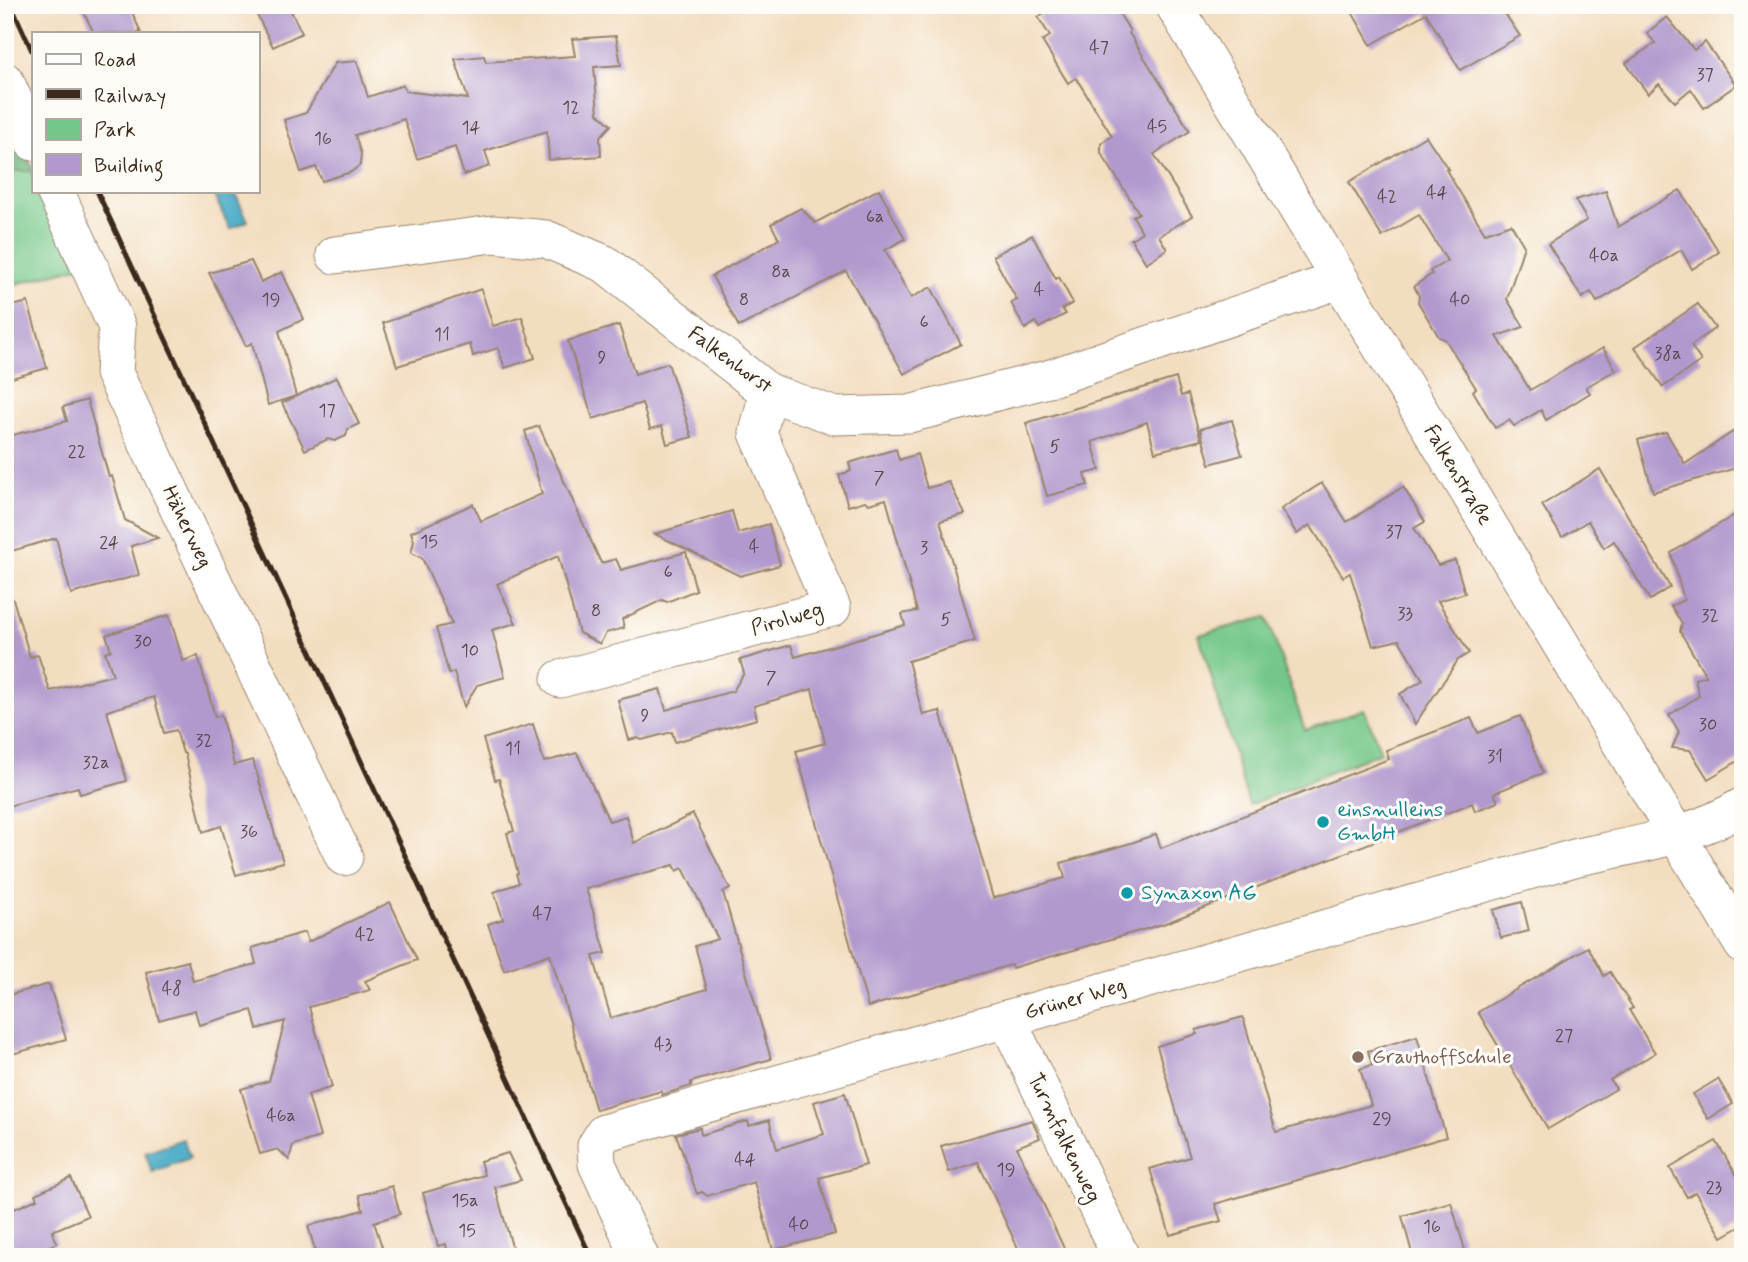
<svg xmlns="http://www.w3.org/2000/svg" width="1748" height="1262" font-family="Mynerve,sans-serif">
<rect width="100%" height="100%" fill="#fdfcf7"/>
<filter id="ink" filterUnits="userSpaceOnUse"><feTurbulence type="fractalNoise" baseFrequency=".0143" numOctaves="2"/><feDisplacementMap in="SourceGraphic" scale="14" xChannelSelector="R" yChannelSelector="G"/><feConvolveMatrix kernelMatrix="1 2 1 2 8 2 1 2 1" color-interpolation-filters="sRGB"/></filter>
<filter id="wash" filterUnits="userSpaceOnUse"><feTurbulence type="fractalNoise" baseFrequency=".00686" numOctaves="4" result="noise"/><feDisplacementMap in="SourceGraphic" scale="28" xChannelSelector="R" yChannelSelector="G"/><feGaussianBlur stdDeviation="1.57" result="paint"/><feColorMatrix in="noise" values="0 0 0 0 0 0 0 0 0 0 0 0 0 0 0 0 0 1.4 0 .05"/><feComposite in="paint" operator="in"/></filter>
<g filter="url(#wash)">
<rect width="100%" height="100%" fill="#f3ddbf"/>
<g fill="#75c789" stroke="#587854" stroke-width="2">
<path d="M5,171H33V191H43L78,267L5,287Z"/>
<path d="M1267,617L1305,730L1364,709L1381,752L1249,805L1199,635Z"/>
</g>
<path fill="#60ac75" stroke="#4e6b4a" stroke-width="2" d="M5,109L33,169V171H5Z"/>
<g fill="#44a9c4" stroke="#406a71" stroke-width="2">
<path d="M212,191H234L248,221L230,229Z"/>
<path d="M183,1139L190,1158L152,1172L145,1152Z"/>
</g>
<g id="blocks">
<g fill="#b199cd" fill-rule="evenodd">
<path d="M80,5H129L141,33H94Z"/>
<path d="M252,5H288L302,33L273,47Z"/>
<path d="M1057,5H1114L1130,31L1129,33L1190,131L1154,154L1192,216L1159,236L1167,249L1146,263L1131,239L1142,232L1133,216L1139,213L1101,153V143L1112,136L1076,78L1068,83L1042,41L1050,36L1038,17Z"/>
<path d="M1348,5H1499L1520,36L1460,70L1426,13L1371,45Z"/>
<path d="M1667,17L1694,50L1705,42L1736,85L1704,108L1691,89L1675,102L1659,84L1648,94L1626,63L1655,43L1647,33Z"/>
<path d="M616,36L621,65L594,67L598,113L611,125L600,137L601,156L549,160L547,131L485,151L490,166L464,175L455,147L417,159L404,119L355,135L361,154L360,165L351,172L322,181L316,167L301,172L284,120L306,113L335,63L357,61L368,97L403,85L405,91L468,99L455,59L484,56L486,62L575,56L572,39Z"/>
<path d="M1426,136L1448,169H1446L1449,175L1485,233L1511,224L1524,246L1507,299L1524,327L1497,336L1530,390L1603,348L1616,370L1586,387L1590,393L1546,420L1541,410L1514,426L1509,420L1495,428L1473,391L1476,388L1445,339L1439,337L1418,302L1419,296L1414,286L1432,274L1430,271L1447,261L1419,215L1382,237L1349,182Z"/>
<path d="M879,189L905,239L885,250L911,298L931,287L961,344L904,374L846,271L739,327L712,276L779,239L771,224L801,208L815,223Z"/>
<path d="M1680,190L1719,252L1692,269L1681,250L1597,302L1591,292L1582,298L1548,244L1587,220L1575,200L1606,191L1618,227Z"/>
<path d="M1032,235L1056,279L1059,277L1073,303L1062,309L1066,314L1039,328L1036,322L1025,329L1011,303L1017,300L993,256Z"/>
<path d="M251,261L261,282L282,272L304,319L279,331L296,396L268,405L252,343L246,346L209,273Z"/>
<path d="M481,289L493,326L522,317L535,358L505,368L498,348L473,356L470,344L397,366L383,323Z"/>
<path d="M28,302L47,368L5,380V308Z"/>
<path d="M1698,304L1715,328L1691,346L1701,361L1663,387L1635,347Z"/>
<path d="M619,325L635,374L668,363L692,437L667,444L662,426L650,429L642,403L593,419L568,341Z"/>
<path d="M337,377L359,424L348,429L346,436L335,441L328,439L305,450L282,403Z"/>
<path d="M1176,378L1181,396L1188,394L1201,440L1155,452L1147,422L1092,442L1100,470L1085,474L1088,485L1047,496L1026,423Z"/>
<path d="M87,400L109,477L112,476L125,520L158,538L131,546L139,575L71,594L56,538L5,553V437L67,421L63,407Z"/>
<path d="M1232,420L1242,455L1210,464L1200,429Z"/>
<path d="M1743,425V466L1653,492L1638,440L1666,432L1685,464Z"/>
<path d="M539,426L601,563L616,559L621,570L686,552L696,590L667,602L662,600L622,619L624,628L606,633L600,644L579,633L558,556L497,584L516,623L492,630L505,677L477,685L464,707L454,672L449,674L436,628L452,624L422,558L411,553L414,541L411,532L473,504L481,521L542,494L525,431Z"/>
<path d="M896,449L899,460L917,454L927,488L949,482L965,514L940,521L975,641L908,661L923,715L940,711L993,898L1065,878L1061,863L1131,843L1156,834L1161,848L1389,759L1386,750L1471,718L1478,733L1520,716L1543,773L1494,793L1498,802L1475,811L1472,803L1163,924L1012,968L1011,965L868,1007L796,751L825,743L812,689L754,706L757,719L675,742L672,732L642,740L637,738L629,740L618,700L660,689L666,710L733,691L744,673L740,660L791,645L795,657L905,625L902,614L917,611L886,499L869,504L865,501L848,506L839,475L851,471L849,463Z"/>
<path d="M1600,469L1670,587L1650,600L1614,541L1604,548L1588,521L1562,537L1542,505Z"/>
<path d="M1322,483L1347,522L1403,487L1425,522L1414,528L1438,565L1455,560L1465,593L1438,601L1469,653L1458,660L1415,724L1400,694L1423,680L1399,640L1373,646L1350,573L1343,577L1310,525L1297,534L1281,509Z"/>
<path d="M1743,510V758L1708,779L1690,750L1672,748L1679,732L1669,715L1699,696L1695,679L1706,676L1680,631L1682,624L1671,606L1684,600L1671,553Z"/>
<path d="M732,511L738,533L769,524L780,565L740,576L655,534Z"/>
<path d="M13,599L30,657L38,655L50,691L113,675L105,652L111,650L106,635L169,615L183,661L198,656L215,717L221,715L234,765L253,760L283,862L236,875L221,826L203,832L185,754L183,753L176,730L164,733L154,697L107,711L127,781L80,794L78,787L5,807V600Z"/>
<path d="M533,724L544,762L577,753L609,821L626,816L634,843L693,814L730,889L723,892L771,1059L691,1082V1086L662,1095L661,1091L596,1110L550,954L504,970L488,924L503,919L494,892L519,883L516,874L518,873L507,833L514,831L499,779L495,780L483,739ZM674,865L677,871L683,868L718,939L695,946L707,989L611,1018L593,956L606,953L586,889Z"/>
<path d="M390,902L417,960L365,981L370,990L309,1007L332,1087L308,1095L320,1137L293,1145L289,1160L278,1149L260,1154L241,1089L269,1081L285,1021L257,1029L252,1010L199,1025L195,1010L159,1020L146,972L188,961L193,981L256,964L252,948L305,932L308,942Z"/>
<path d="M1522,902L1529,931L1501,938L1493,910Z"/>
<path d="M1588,947L1604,976L1610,972L1633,1008L1629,1010L1655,1053L1610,1080L1616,1089L1548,1129L1478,1012Z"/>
<path d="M49,984L66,1039L12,1054L5,1026V996Z"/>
<path d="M1243,1017L1276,1132L1371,1105L1360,1069L1372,1065L1368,1051L1417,1036L1446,1137L1215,1204L1221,1221L1170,1235L1150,1169L1190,1157L1157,1046L1197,1034L1196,1030Z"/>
<path d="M1718,1079L1733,1104L1708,1119L1693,1094Z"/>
<path d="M845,1093L866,1165L819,1178L835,1234L773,1250L754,1182L707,1196L702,1192L697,1194L676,1134L700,1128L701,1135L748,1121L749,1126L769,1120L777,1149L824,1134L814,1102Z"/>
<path d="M1032,1120L1040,1138L1017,1147L1068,1257H1022L978,1162L949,1172L941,1146Z"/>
<path d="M1716,1141L1743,1186V1225L1722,1237L1695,1192L1687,1197L1670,1168Z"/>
<path d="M508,1153L521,1180L495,1187L515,1257H448L446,1244L438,1246L423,1193L484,1175L480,1161Z"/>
<path d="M71,1178L88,1216L52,1231L57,1243L26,1257H15L5,1232V1213L37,1199L35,1194Z"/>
<path d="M392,1186L400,1214L374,1222L383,1250L377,1252L378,1257H317L308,1226L363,1210L359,1195Z"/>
<path d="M1451,1202L1467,1257H1413L1402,1216Z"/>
</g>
</g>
</g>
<g filter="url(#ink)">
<use href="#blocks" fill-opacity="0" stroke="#97846e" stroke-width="2"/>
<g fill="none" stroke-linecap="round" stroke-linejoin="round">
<defs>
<g id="minor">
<path d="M1174,5L1743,945"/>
<path d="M5,81L33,142"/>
<path d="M55,191L117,327L114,373L344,857"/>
<path d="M335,255L493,234L546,239L605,264L768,392L835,416L909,414L1048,379L1339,280"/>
<path d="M560,679L832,608L758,433L768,392"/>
<path d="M1007,1019L1121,1257"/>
<path d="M640,1257L597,1164L596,1146L604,1133L1578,857C1635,845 1692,837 1743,806"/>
</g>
</defs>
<use href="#minor" stroke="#97846e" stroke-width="39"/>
<use href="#minor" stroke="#fff" stroke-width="37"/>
<g stroke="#3b2a1e" stroke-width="5">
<path d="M11,5L33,53"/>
<path d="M97,191L591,1257"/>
</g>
</g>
</g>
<g fill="#0f9aa8" stroke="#fdfcf7" stroke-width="2.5">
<circle cx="1323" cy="822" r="7"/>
<circle cx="1127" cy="893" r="7"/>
</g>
<circle fill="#8d6e63" stroke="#fdfcf7" stroke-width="2.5" cx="1358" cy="1057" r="7"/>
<g text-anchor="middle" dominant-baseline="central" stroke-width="6" stroke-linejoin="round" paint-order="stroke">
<g font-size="18" fill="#58464a">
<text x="1099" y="48">47</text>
<text x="1705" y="75">37</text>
<text x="571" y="108">12</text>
<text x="1157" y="127">45</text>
<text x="471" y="128">14</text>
<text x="323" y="139">16</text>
<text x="1437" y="193">44</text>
<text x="1387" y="197">42</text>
<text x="875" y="217">6a</text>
<text x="1604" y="256">40a</text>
<text x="781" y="272">8a</text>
<text x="1039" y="290">4</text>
<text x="271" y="300">19</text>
<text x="744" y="300">8</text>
<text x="1460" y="300">40</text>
<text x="924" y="322">6</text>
<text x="442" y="335">11</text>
<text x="1668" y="354">38a</text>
<text x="602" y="358">9</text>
<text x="327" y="411">17</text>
<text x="1055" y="447">5</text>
<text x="77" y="452">22</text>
<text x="879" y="478">7</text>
<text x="1394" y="532">37</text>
<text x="429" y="542">15</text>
<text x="109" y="543">24</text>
<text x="754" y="547">4</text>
<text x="924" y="548">3</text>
<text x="668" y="572">6</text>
<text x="596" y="611">8</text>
<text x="1405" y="614">33</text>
<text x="1710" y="616">32</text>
<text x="946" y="620">5</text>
<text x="143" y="642">30</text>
<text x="470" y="651">10</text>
<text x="771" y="678">7</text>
<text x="645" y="716">9</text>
<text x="1708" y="725">30</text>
<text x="204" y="741">32</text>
<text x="513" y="749">11</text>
<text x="1495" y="757">31</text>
<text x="96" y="763">32a</text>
<text x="249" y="832">36</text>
<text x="542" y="914">47</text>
<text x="365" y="935">42</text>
<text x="172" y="989">48</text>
<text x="1564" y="1036">27</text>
<text x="663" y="1045">43</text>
<text x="281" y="1116">46a</text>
<text x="1382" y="1119">29</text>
<text x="745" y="1160">44</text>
<text x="1006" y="1170">19</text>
<text x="1714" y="1188">23</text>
<text x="465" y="1201">15a</text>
<text x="799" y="1225">40</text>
<text x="1432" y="1227">16</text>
<text x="467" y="1231">15</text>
</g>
<g font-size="21" fill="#3b2a1e" stroke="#fdfcf7">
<text transform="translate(730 360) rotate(36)">Falkenhorst</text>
<text transform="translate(1458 475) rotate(59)">Falkenstraße</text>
<text transform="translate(187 527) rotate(64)">Häherweg</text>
<text transform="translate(787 619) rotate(-16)">Pirolweg</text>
<text transform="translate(1075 999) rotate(-16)">Grüner Weg</text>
<text transform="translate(1064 1138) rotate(64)">Turmfalkenweg</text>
</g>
<g font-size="21" fill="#0d838f" stroke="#fdfcf7" text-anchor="start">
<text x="1337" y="810">einsnulleins<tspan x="1337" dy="24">GmbH</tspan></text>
<text x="1141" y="893">Synaxon AG</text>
</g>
<g font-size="21" fill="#785e54" stroke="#fdfcf7" text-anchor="start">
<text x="1372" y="1057">Grauthoffschule</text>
</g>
</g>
<rect width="1748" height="1262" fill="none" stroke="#fdfcf7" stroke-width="28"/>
<rect x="32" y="32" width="228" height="161" fill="#fdfcf7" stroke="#afa8a0" stroke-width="2"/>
<rect x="46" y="54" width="35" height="10" fill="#ffffff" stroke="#afa8a0" stroke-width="2"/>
<text x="94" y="66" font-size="21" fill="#3b2a1e">Road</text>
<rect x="46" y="89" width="35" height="10" fill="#3b2a1e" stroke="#afa8a0" stroke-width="2"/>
<text x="94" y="102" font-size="21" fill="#3b2a1e">Railway</text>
<rect x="46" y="119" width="35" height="21" fill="#75c789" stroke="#afa8a0" stroke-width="2"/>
<text x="94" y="136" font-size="21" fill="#3b2a1e">Park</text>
<rect x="46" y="154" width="35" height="21" fill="#b199cd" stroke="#afa8a0" stroke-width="2"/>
<text x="94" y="172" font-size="21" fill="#3b2a1e">Building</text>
</svg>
